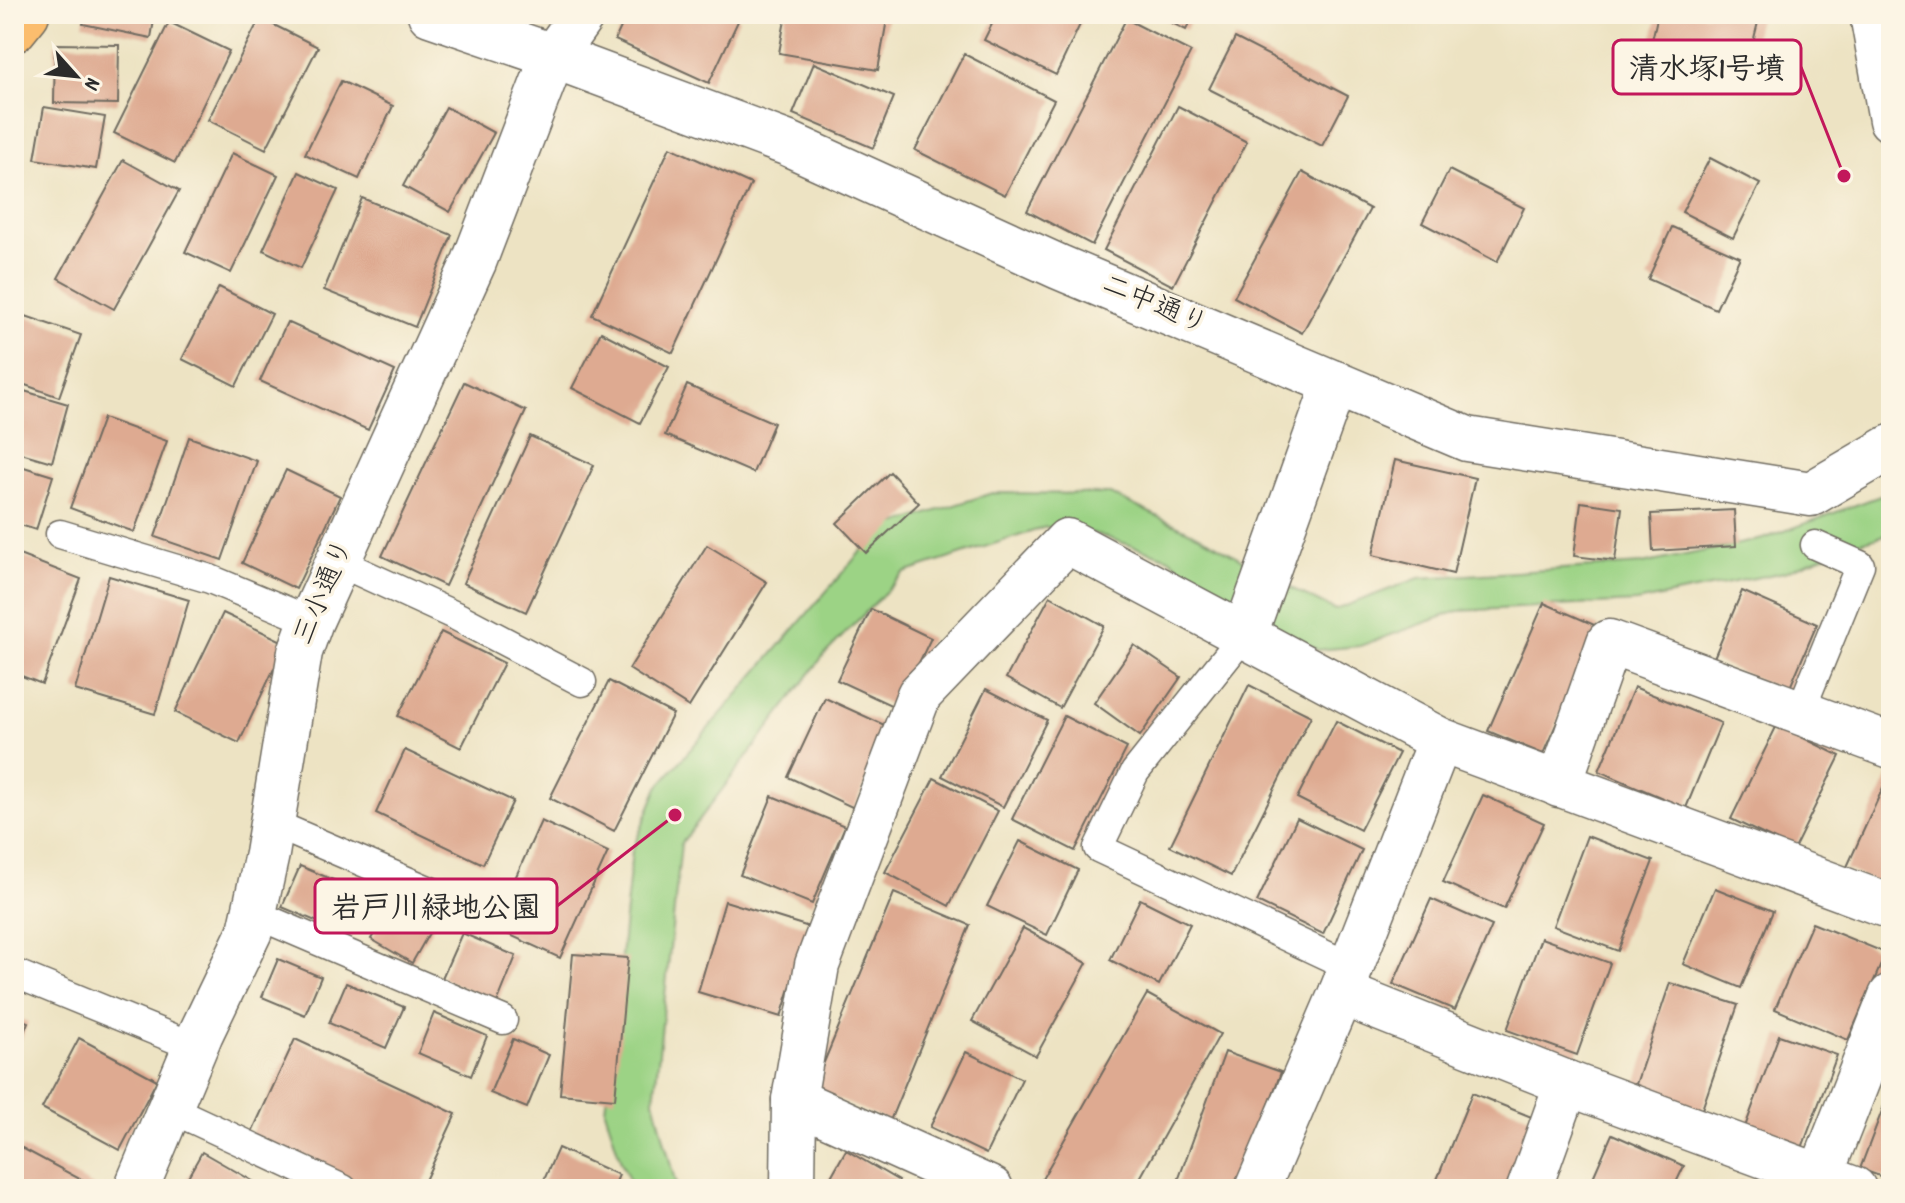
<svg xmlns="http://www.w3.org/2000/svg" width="1905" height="1203" font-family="Dekko,'Klee One',sans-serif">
<rect width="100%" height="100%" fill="#fcf5e5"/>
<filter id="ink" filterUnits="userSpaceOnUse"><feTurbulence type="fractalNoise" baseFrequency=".0125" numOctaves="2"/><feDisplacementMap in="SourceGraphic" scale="16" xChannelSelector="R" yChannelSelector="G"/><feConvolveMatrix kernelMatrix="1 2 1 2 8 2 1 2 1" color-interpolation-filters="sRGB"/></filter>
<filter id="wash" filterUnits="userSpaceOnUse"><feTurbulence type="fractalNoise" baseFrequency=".006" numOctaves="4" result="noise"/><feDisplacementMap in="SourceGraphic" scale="32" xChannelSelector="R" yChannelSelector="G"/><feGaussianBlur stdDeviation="1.8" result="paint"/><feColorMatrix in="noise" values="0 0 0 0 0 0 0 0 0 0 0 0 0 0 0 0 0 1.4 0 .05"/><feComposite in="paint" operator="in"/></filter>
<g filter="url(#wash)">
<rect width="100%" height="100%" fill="#ede3c3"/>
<path fill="#9cd385" stroke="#647f58" stroke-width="2" d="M1891,492V533L1851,545L1784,572L1636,602L1458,611L1360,646L1318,650L1223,601L1169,558L1093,533L1046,527L904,573L824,655L681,844L654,1100L677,1189H633L621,1162L605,1110L632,851L658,787L880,529L992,493L1110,494L1208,540L1293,589L1335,610L1419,578L1642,564L1763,539Z"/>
<g id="blocks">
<g fill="#deaa91">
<path d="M85,14H155L151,38L83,24Z"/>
<path d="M627,14H728L739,19L709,83L615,40Z"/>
<path d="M786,14H888L878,70L779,53Z"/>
<path d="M997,14H1085L1056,75L984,40Z"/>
<path d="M1154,14H1194L1186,30Z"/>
<path d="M1658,14H1760L1746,71L1650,49Z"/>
<path d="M260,18L318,47L266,149L208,120Z"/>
<path d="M1126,19L1191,52L1092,245L1027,211Z"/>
<path d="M169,22L229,51L175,163L114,133Z"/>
<path d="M1235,38L1348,96L1322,146L1209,89Z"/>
<path d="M55,44L119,45L118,104L54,103Z"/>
<path d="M964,54L1054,100L1005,195L915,150Z"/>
<path d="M814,63L894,97L873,148L793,114Z"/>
<path d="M341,81L393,106L359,179L305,154Z"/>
<path d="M1178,106L1247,142L1173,286L1104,250Z"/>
<path d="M44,107L105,117L96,169L35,159Z"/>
<path d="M446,107L494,133L450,212L403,186Z"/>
<path d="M670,147L751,184L673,353L592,315Z"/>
<path d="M232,153L278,175L231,273L185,252Z"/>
<path d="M1710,158L1760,184L1733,238L1682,212Z"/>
<path d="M123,160L179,191L114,309L58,278Z"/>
<path d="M1449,170L1524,208L1497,262L1422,223Z"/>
<path d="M299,172L338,190L301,268L263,250Z"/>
<path d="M1302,172L1370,209L1302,333L1234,297Z"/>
<path d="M362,198L452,235L415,327L324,290Z"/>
<path d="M1672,227L1740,257L1716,309L1648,279Z"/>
<path d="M219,287L272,314L236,386L182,359Z"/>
<path d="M14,312L81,335L59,397L14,381Z"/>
<path d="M287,322L395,371L368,430L260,381Z"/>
<path d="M601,332L669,367L640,423L572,388Z"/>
<path d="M464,382L526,411L445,586L382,556Z"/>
<path d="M687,385L774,423L753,473L665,435Z"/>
<path d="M14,388L68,404L52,462L14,451Z"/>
<path d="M103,418L167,441L134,532L70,508Z"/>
<path d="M530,436L594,465L526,612L463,583Z"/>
<path d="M189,437L257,461L222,560L155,537Z"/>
<path d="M1395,460L1475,478L1453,574L1373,555Z"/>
<path d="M14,464L53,476L36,530L14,523Z"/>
<path d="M286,470L340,496L296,589L242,563Z"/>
<path d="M890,472L919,503L866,553L837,523Z"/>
<path d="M1581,502L1622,508L1615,561L1574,556Z"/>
<path d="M1734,510L1736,546L1653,551L1651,514Z"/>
<path d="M707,545L767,582L689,707L629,669Z"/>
<path d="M14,553L81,579L42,684L14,673Z"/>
<path d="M109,576L189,600L155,714L75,690Z"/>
<path d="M1742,591L1817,624L1788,692L1713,660Z"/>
<path d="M1050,596L1104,626L1060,708L1006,678Z"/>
<path d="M1544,603L1599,627L1543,754L1488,731Z"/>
<path d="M871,609L931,638L897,708L837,680Z"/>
<path d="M223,613L286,643L239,743L175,712Z"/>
<path d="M441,632L504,663L461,748L398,716Z"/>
<path d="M1134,645L1181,677L1140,736L1094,703Z"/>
<path d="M609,681L673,714L614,831L550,798Z"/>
<path d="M1249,685L1311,716L1231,876L1170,846Z"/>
<path d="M1634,687L1721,723L1686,808L1599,771Z"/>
<path d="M986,689L1047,720L1003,807L942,776Z"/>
<path d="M825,698L891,728L854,808L788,777Z"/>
<path d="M1064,716L1127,748L1075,851L1012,819Z"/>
<path d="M1336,721L1399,753L1360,830L1297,798Z"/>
<path d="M1777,725L1840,756L1794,849L1731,819Z"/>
<path d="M405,750L513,801L483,864L376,813Z"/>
<path d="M1891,770V890L1846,869Z"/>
<path d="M934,778L998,811L949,906L885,872Z"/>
<path d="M1483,795L1544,823L1504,909L1443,882Z"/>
<path d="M772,796L845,826L812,904L740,875Z"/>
<path d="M1297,818L1362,850L1323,934L1257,902Z"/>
<path d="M541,821L608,852L560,958L493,927Z"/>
<path d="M1587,836L1653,861L1618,951L1553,926Z"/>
<path d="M1020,841L1078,870L1047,935L987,906Z"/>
<path d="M300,866L367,894L349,935L282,907Z"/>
<path d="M1715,888L1773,911L1741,988L1683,964Z"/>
<path d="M894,893L970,925L890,1121L813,1089Z"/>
<path d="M397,895L437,919L412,963L371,939Z"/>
<path d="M1140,899L1190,924L1159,985L1110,960Z"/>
<path d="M1431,899L1492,926L1455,1010L1393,984Z"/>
<path d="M725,901L809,927L781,1017L698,992Z"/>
<path d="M1812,923L1886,953L1848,1040L1775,1009Z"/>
<path d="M1023,928L1087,963L1036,1056L972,1021Z"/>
<path d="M462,933L516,956L497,1003L442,978Z"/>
<path d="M1541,938L1610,963L1577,1055L1507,1030Z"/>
<path d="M573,954L628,958L615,1099L560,1094Z"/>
<path d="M278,959L321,977L305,1015L262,997Z"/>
<path d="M346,983L404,1007L386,1048L329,1023Z"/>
<path d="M1670,983L1738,1005L1700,1115L1633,1093Z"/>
<path d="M1147,994L1220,1034L1134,1189H1060L1042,1179Z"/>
<path d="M434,1013L487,1036L471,1076L418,1053Z"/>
<path d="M14,1017L28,1022L14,1058Z"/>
<path d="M1779,1035L1837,1055L1802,1148L1745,1127Z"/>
<path d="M79,1038L157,1080L120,1150L42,1108Z"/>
<path d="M295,1039L456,1114L421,1189H370L251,1134Z"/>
<path d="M513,1039L549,1055L527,1108L490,1093Z"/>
<path d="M966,1052L1022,1079L986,1154L930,1127Z"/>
<path d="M1225,1052L1281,1072L1238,1189H1175Z"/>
<path d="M1891,1087V1180L1860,1169Z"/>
<path d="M1472,1093L1534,1118L1505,1189H1454L1436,1182Z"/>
<path d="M1612,1134L1684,1166L1673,1189H1588Z"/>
<path d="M22,1148L93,1186L91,1189H14V1163Z"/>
<path d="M558,1148L619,1175L613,1189H540Z"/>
<path d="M846,1150L899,1181L895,1189H824Z"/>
<path d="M202,1152L258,1184L255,1189H181Z"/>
<path d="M1741,1180L1760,1189H1736Z"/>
</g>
</g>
</g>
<g filter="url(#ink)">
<use href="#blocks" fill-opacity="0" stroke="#6f6b60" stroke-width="2"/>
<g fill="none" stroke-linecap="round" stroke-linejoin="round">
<defs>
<g id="lane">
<path d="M60,534L210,579L311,621"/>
<path d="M338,562L458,617L582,682"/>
<path d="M1245,634L1135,772L1098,848L1351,967"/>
<path d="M1800,712L1860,565L1815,545"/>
<path d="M272,823L477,911"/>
<path d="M255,914L503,1020"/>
<path d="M14,973L195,1047"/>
<path d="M171,1109L343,1189"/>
</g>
<g id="street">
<path d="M430,14L553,56L789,144L1059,267L1467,439L1811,494L1891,447"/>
<path d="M1872,14L1891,120"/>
<path d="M1245,634L1335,383"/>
<path d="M1559,785L1609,642L1891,746"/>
<path d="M1341,993L1567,1083L1854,1189"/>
<path d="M794,1100L991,1189"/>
<path d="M136,1189L201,1033L250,931L267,854L300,652L311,621L474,262L553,56L583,14"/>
<path d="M793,1189L794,1100L817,965L919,695L1067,541L1440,740L1891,907"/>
<path d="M1257,1189L1341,993L1440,740"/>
<path d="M1529,1189L1567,1083"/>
<path d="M1815,1189L1891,996"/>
</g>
<path id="primary" d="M14,30L27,14"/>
</defs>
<use href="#lane" stroke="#6f6b60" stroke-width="31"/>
<use href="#street" stroke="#6f6b60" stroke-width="47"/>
<use href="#primary" stroke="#6f6b60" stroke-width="47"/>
<use href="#lane" stroke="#fff" stroke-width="28"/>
<use href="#street" stroke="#fff" stroke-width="44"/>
<use href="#primary" stroke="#fbbd6e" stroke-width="44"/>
</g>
</g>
<g text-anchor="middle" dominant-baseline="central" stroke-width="7" stroke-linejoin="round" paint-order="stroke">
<g font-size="28" fill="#2b2b2b" stroke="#fcf5e5">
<text transform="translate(1154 307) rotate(23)">二中通り</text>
<text transform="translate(326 593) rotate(-67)">三小通り</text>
</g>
</g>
<path fill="none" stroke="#c2185b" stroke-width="3" d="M1844 176L1801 67M675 815L557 906"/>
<g fill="#c2185b" stroke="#fcf5e5" stroke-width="3">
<circle cx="1844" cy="176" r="8"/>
<circle cx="675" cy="815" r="8"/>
</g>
<g fill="#fcf5e5" stroke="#c2185b" stroke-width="3">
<rect x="1613" y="40" width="188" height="54" rx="8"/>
<rect x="315" y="879" width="242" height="54" rx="8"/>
</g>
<g font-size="30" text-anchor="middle" font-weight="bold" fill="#2b2b2b">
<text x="1707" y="78">清水塚1号墳</text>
<text x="436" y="917">岩戸川緑地公園</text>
</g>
<rect width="1905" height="1203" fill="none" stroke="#fcf5e5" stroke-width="48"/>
<g transform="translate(76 76) rotate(117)" stroke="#fcf5e5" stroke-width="6" paint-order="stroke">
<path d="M0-6L14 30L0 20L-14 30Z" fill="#2b2b2b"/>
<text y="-12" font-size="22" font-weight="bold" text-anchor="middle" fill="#2b2b2b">N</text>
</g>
</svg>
